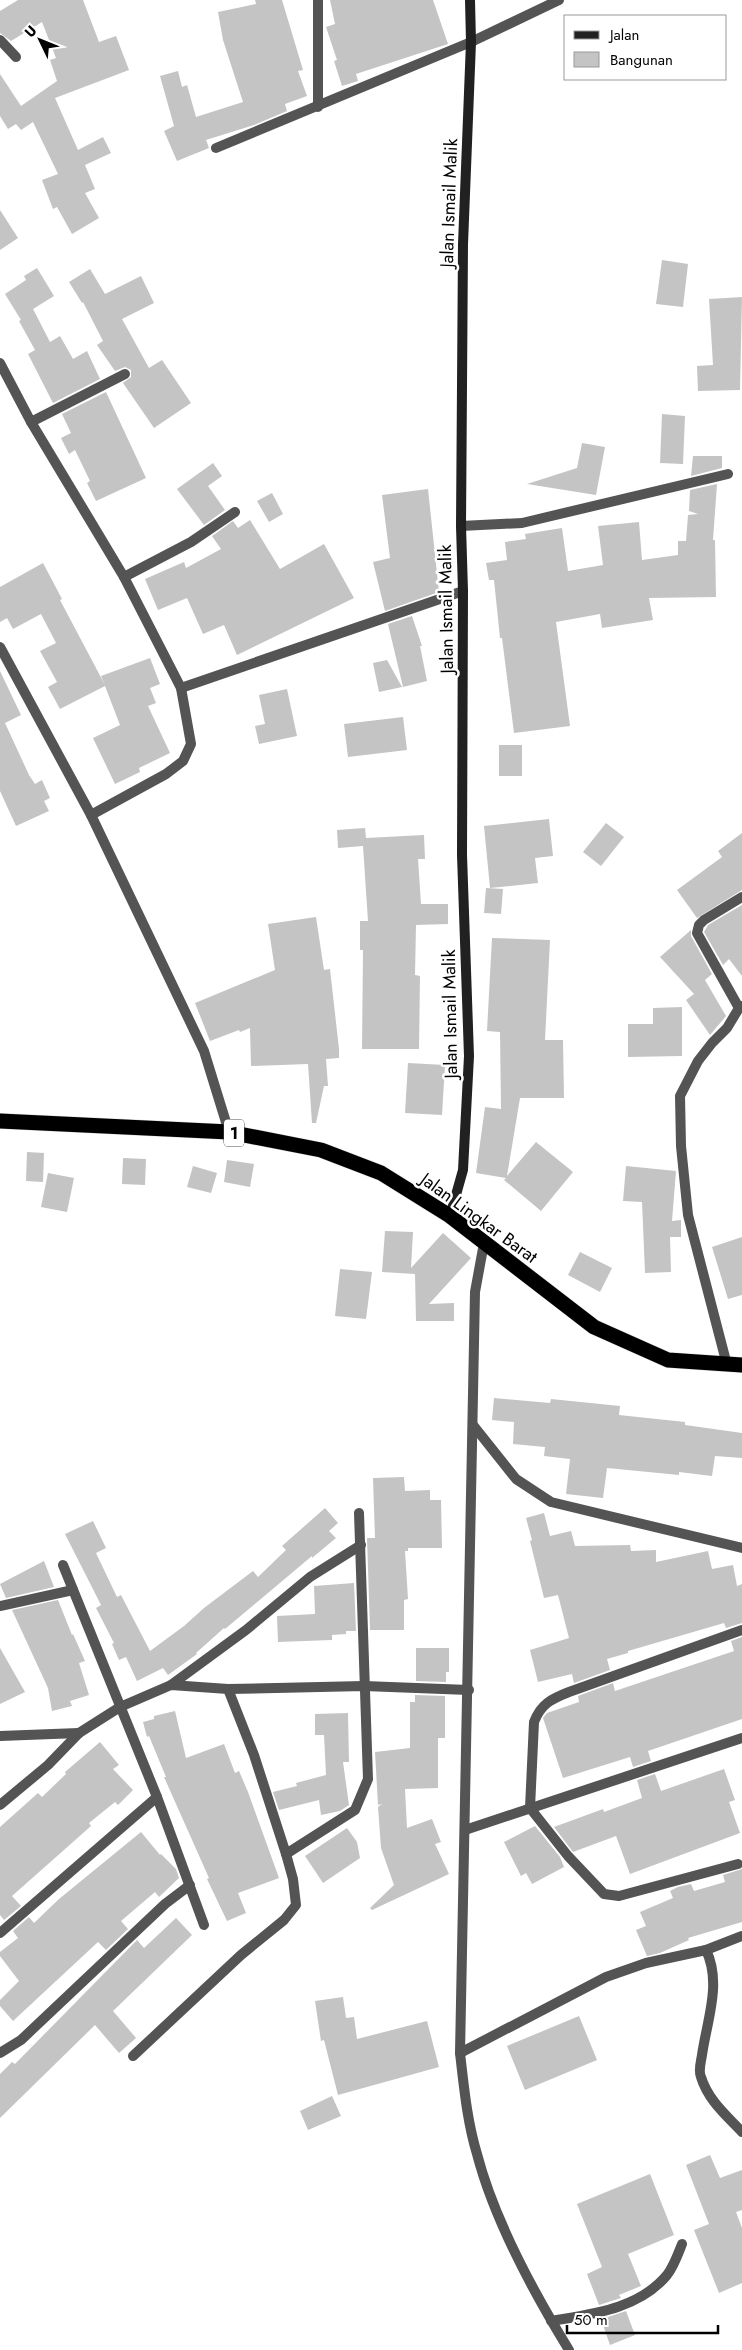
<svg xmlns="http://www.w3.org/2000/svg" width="742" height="2350" font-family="Jost,sans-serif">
<rect width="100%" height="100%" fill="#fff"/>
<g fill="#c4c4c4">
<path d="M18,0H83L99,42L116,36L129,70L55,98L78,150L103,137L111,153L85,165L95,189L85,193L99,218L72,234L57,207L53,209L42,180L58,174L33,122L21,130L16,124L8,129L0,116V74L21,106L57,81L50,60L56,58L42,22L11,41L0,33V11Z"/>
<path d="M255,0H282L303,70L298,71L307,96L285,104L287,111L254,125L206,140L209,148L177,161L164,131L174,126L160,76L178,71L182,87L187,85L196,117L243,102L223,40L218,12L256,4Z"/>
<path d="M330,0H433L448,44L356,74L358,81L342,86L334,61L337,60L326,27L335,24Z"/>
<path d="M0,210L18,238L0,250Z"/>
<path d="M662,260L688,264L683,307L656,304Z"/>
<path d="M37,268L54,296L33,309L50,342L60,336L73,359L87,351L100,379L53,403L28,354L35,350L19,321L21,320L5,294L26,280L24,276Z"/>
<path d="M90,269L105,294L141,276L154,303L122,319L149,368L162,360L191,403L154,428L123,383L131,377V370L125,367L115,371L97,345L103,341L83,302L82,303L69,282Z"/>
<path d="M742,297L740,390L698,391L697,366L713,365L709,299Z"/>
<path d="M106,392L146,478L96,501L87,483L90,481L75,450L69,454L61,438L71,433L62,414Z"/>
<path d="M662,414L685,416L683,464L660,463Z"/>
<path d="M582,443L605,447L596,495L527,484L577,468Z"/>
<path d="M693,456H722V468L691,476Z"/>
<path d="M213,463L222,476L208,486L225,510L204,525L177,489Z"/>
<path d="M717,484L713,540H715L716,597L649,598L653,620L602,628L600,614L556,622L570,726L514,733L502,638H500L494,580H489L486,563L507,560L505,542L526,539L525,534L562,528L568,571L603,565L598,526L639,522L642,560L678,555V541H686L688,515L698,514L689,511L690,490Z"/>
<path d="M428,489L439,592L385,611L373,562L390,558L382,495Z"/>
<path d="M272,493L283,514L269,522L257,501Z"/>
<path d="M250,520L280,569L324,544L354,598L237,655L224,625L203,634L187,598L158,610L145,579L184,562L186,568L221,549L212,536L233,521L238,528Z"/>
<path d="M43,563L62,599L60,600L105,685L101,676L150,658L160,684L150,688L156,703L148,706L170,753L139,768L140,772L115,784L93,738L120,725L105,686L60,709L48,687L57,682L40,651L56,643L41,614L13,629L7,618L0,622V587Z"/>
<path d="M412,616L422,646H420L427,681L403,687L388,624Z"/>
<path d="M387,660L402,687L379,692L373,663Z"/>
<path d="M0,671L21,715L5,723L29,775L35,784L42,780L50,798L44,801L49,811L16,826L0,791Z"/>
<path d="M287,689L297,736L259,744L255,726L265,724L259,695Z"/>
<path d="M403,717L407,750L348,757L344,724Z"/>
<rect x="499" y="745" width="23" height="31"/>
<path d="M549,819L553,856L535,858L538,883L490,888L484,826Z"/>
<path d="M606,823L624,837L601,866L583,852Z"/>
<path d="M365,828L366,838L424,835L425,859H418L421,904H448V924L416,925L415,975L420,976L419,1049H362L363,950H360V921H368L363,846L338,848L337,830Z"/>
<path d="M742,833V890L697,918L677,890L722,857L718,851Z"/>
<path d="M486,888L503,889L501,914L484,913Z"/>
<path d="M742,905V976L729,959L723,965L704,932L708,925Z"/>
<path d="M316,917L324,970L330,969L339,1049V1058L326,1059L328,1086H324L316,1123H312L308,1064L251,1066L250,1028L240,1032L239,1030L210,1041L195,1003L275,970L268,924Z"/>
<path d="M691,930V936L712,974L705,980L726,1016L710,1035L686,1000L694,994L660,957Z"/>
<path d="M492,938L550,940L545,1040H563L564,1098H520L507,1176L536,1142L573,1172L541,1211L504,1180L506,1178L476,1173L485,1107L501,1109L500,1032L487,1031Z"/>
<path d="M682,1007V1056L628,1057V1024H653V1008Z"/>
<path d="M408,1063L445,1065L442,1115L405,1113Z"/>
<path d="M27,1152L44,1153L43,1182L26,1181Z"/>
<path d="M123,1158L146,1159L145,1185L122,1184Z"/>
<path d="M227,1160L254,1164L250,1187L224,1182Z"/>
<path d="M193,1166L217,1173L211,1193L187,1187Z"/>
<path d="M626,1166L676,1171L672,1221L681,1220V1237H670L671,1272L645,1273L642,1202L623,1201Z"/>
<path d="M48,1173L74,1178L67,1212L41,1207Z"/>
<path d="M385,1231L413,1232L411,1268L443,1233L471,1258L429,1304L454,1303V1321H416L415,1274L382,1272Z"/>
<path d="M742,1237V1295L728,1299L712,1247Z"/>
<path d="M580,1252L612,1268L600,1292L568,1275Z"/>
<path d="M340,1269L372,1272L366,1319L335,1316Z"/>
<path d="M494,1398L550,1403L551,1399L620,1406L619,1415L685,1422V1425L742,1433V1458L715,1456L712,1476L679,1472V1475L607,1468L603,1498L566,1494L570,1459L544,1456L545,1447L513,1444L514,1422L492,1420Z"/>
<path d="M404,1477L405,1491L430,1490V1500H441L442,1548H408V1551H405L408,1599L404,1600V1630H370L367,1538H375L373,1478Z"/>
<path d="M325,1508L338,1523L329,1531L336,1538L312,1558V1556L225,1629L224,1628L196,1653L197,1654L168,1675L163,1668L137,1681L126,1657L119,1660L112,1644L114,1643L96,1608L101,1605L65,1534L93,1521L106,1548L96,1553L117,1597L121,1595L150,1651L184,1626L204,1608L253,1571L258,1577L286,1550L282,1546Z"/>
<path d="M544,1513L550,1536L571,1531L575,1546L630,1545L631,1551L656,1550V1562L708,1551L712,1569L733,1565L737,1586L742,1584V1623L726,1628L724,1623L628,1651V1653L607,1659L610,1670L574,1683L572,1674L538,1682L530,1650L569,1638L558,1595L544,1598L530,1541L532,1540L526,1518Z"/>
<path d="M44,1561L54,1587L6,1598L0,1584Z"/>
<path d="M354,1583L356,1631H346V1634L332,1635V1640L278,1642L277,1616L315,1614L314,1586Z"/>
<path d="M58,1600L72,1635L73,1634L85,1661L79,1663L89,1695L70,1701L72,1706L52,1711L48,1688L12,1610Z"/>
<path d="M742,1637V1719L648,1751L651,1761L633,1767L630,1757L563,1778L543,1718L547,1713L579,1702L578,1696L613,1683L615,1691L734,1651L731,1641Z"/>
<path d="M0,1648L25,1692L0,1704Z"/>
<path d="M416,1648H449V1672H446V1682L416,1681Z"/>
<path d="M415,1695L445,1696V1738H438V1788L405,1789L407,1828L432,1819L441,1842L435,1844L449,1874L372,1910L370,1908L394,1885L381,1848L378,1807L382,1804L378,1805L375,1752L410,1748V1702H415Z"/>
<path d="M175,1711L186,1758L224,1744L235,1773L239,1771L248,1792L279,1878L238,1893L246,1913L227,1921L207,1879L209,1878L164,1777H166L149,1736L147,1737L143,1722L154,1719V1716Z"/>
<path d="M348,1713L349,1762H343L349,1805L340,1811L321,1815L319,1800L279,1810L273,1792L297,1786L296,1783L326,1775L324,1735H315V1714Z"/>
<path d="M100,1742L119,1765L113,1769L133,1790L118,1805L115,1802L89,1823L91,1826L12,1896L21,1906L4,1920L0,1915V1827L38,1793L42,1797L66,1774L65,1772Z"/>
<path d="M724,1769L735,1800L729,1802L740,1833L630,1874L616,1836L573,1852L554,1827L603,1809L604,1812L642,1798L637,1780L655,1774L661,1791Z"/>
<path d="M535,1826L560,1857L564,1867L532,1884L526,1873L521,1876L504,1842Z"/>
<path d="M347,1828L357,1842L360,1858L323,1883L305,1856Z"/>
<path d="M141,1832L160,1855L161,1854L176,1869L179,1878L159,1897L155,1892L121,1921L128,1929L106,1950L98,1942L13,2021L0,2006V2000L19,1981L0,1956V1952L18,1938L13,1931L29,1917L34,1923L59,1899Z"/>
<path d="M742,1869V1922L688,1938L689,1940L660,1953L647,1956L636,1930L646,1926L640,1912L673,1898L670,1891L678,1887L691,1884L694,1891L725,1882L723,1875Z"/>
<path d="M176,1918L192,1935L113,2011L136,2038L119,2053L95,2025L0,2118V2074L12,2062L15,2064L137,1940L144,1948Z"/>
<path d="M343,1997L346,2018L354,2017L357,2039L427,2021L439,2067L338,2095L324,2040L321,2041L315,2001Z"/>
<path d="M579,2016L597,2060L525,2090L507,2046Z"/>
<path d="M332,2096L341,2116L308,2130L300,2111Z"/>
<path d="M710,2155L720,2178L742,2170V2210L736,2212L742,2228V2283L719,2293L694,2230L709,2224L686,2165Z"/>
<path d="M650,2174L674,2235L628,2254L641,2286L619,2295L621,2298L599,2305L587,2274L602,2267L577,2204Z"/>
<path d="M626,2311L635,2335L610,2345L603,2325L607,2323L605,2318Z"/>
</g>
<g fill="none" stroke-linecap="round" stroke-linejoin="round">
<defs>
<path id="highway" d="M0,1121L229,1132L321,1150L381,1173L450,1216L594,1327L668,1360L742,1365"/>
</defs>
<use href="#highway" stroke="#dbdbdb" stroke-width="16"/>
<g stroke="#545454" stroke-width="10">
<path d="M318,0V107"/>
<path d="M0,40L16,57"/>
<path d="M216,148L471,42L559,0"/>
<path d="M0,363L31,422L124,577L181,688L191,744L183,761L166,774L91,815"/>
<path d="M31,422L125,374"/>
<path d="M461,526L522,523L728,474"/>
<path d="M124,577L191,542L235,512"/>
<path d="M0,647L91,815L204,1051L229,1132"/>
<path d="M181,688L463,591"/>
<path d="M742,897L704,920L699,925L697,933L739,1008L742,1006"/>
<path d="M484,1243L475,1292L460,2053C464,2087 467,2121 477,2154C494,2219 534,2293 569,2350"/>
<path d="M727,1365L688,1215L681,1146L680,1096L698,1061L712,1043L727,1028L739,1008"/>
<path d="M473,1425L516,1479L551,1502L742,1548"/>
<path d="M63,1565L157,1797L204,1925"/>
<path d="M0,1606L73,1590"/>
<path d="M171,1685L246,1630L310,1577L361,1545"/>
<path d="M228,1689L254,1755L286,1854L355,1810L368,1779L359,1513"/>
<path d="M0,1736L79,1733"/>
<path d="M0,1805L48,1765L79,1733L120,1707L171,1685L228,1689L364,1686L469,1690"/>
<path d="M465,1830L742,1738"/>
<path d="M738,1864L619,1896L604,1894L568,1856L530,1808L534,1722C541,1704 551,1699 569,1692L742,1630"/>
<path d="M0,1933L157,1797"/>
<path d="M706,1950L742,1936"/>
<path d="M0,2053L21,2040L165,1904L190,1885"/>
<path d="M460,2053L606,1977L646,1963L706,1950C722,1983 707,2020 702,2055C701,2062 698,2071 701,2077C708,2100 726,2115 742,2132"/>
<path d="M133,2056L241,1955L284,1920L296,1905L293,1879L286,1854"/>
<path d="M551,2321C592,2314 639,2309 667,2275C674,2266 678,2254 682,2244"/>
</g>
<path stroke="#212121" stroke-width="10" d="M450,1216L463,1170L469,1056L462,855L463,591L461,526L463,244L471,42L470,0"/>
<use href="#highway" stroke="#000" stroke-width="15"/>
</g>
<g text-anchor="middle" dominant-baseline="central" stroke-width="5" stroke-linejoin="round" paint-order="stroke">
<rect fill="#fff" stroke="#4c4c4c" stroke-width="1" x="224" y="1119.5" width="20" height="27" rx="4"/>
<g font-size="16" font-weight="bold" fill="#000">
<text x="234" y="1133">1</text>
</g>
<g font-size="18" fill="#000" stroke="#fff">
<text transform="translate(449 203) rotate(-88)">Jalan Ismail Malik</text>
<text transform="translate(446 609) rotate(-91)">Jalan Ismail Malik</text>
<text transform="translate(450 1014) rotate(-91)">Jalan Ismail Malik</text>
<text transform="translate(479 1218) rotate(36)">Jalan Lingkar Barat</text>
</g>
</g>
<rect x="564" y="15" width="162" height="65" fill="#ffffff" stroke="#999999"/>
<rect x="574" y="31" width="25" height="8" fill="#212121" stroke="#999999"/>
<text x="610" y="40" font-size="15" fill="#000000">Jalan</text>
<rect x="574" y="52" width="25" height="15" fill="#c4c4c4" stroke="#999999"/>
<text x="610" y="65" font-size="15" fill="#000000">Bangunan</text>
<g transform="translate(40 40) rotate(313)" stroke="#ffffff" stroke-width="4" paint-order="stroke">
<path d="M0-4L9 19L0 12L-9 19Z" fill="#000000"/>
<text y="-8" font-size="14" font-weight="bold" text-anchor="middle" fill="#000000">U</text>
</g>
<path d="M567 2325v8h151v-8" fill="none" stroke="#000000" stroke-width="2.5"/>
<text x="574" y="2325" font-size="15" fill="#000000" stroke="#ffffff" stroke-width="4" paint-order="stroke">50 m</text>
</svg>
